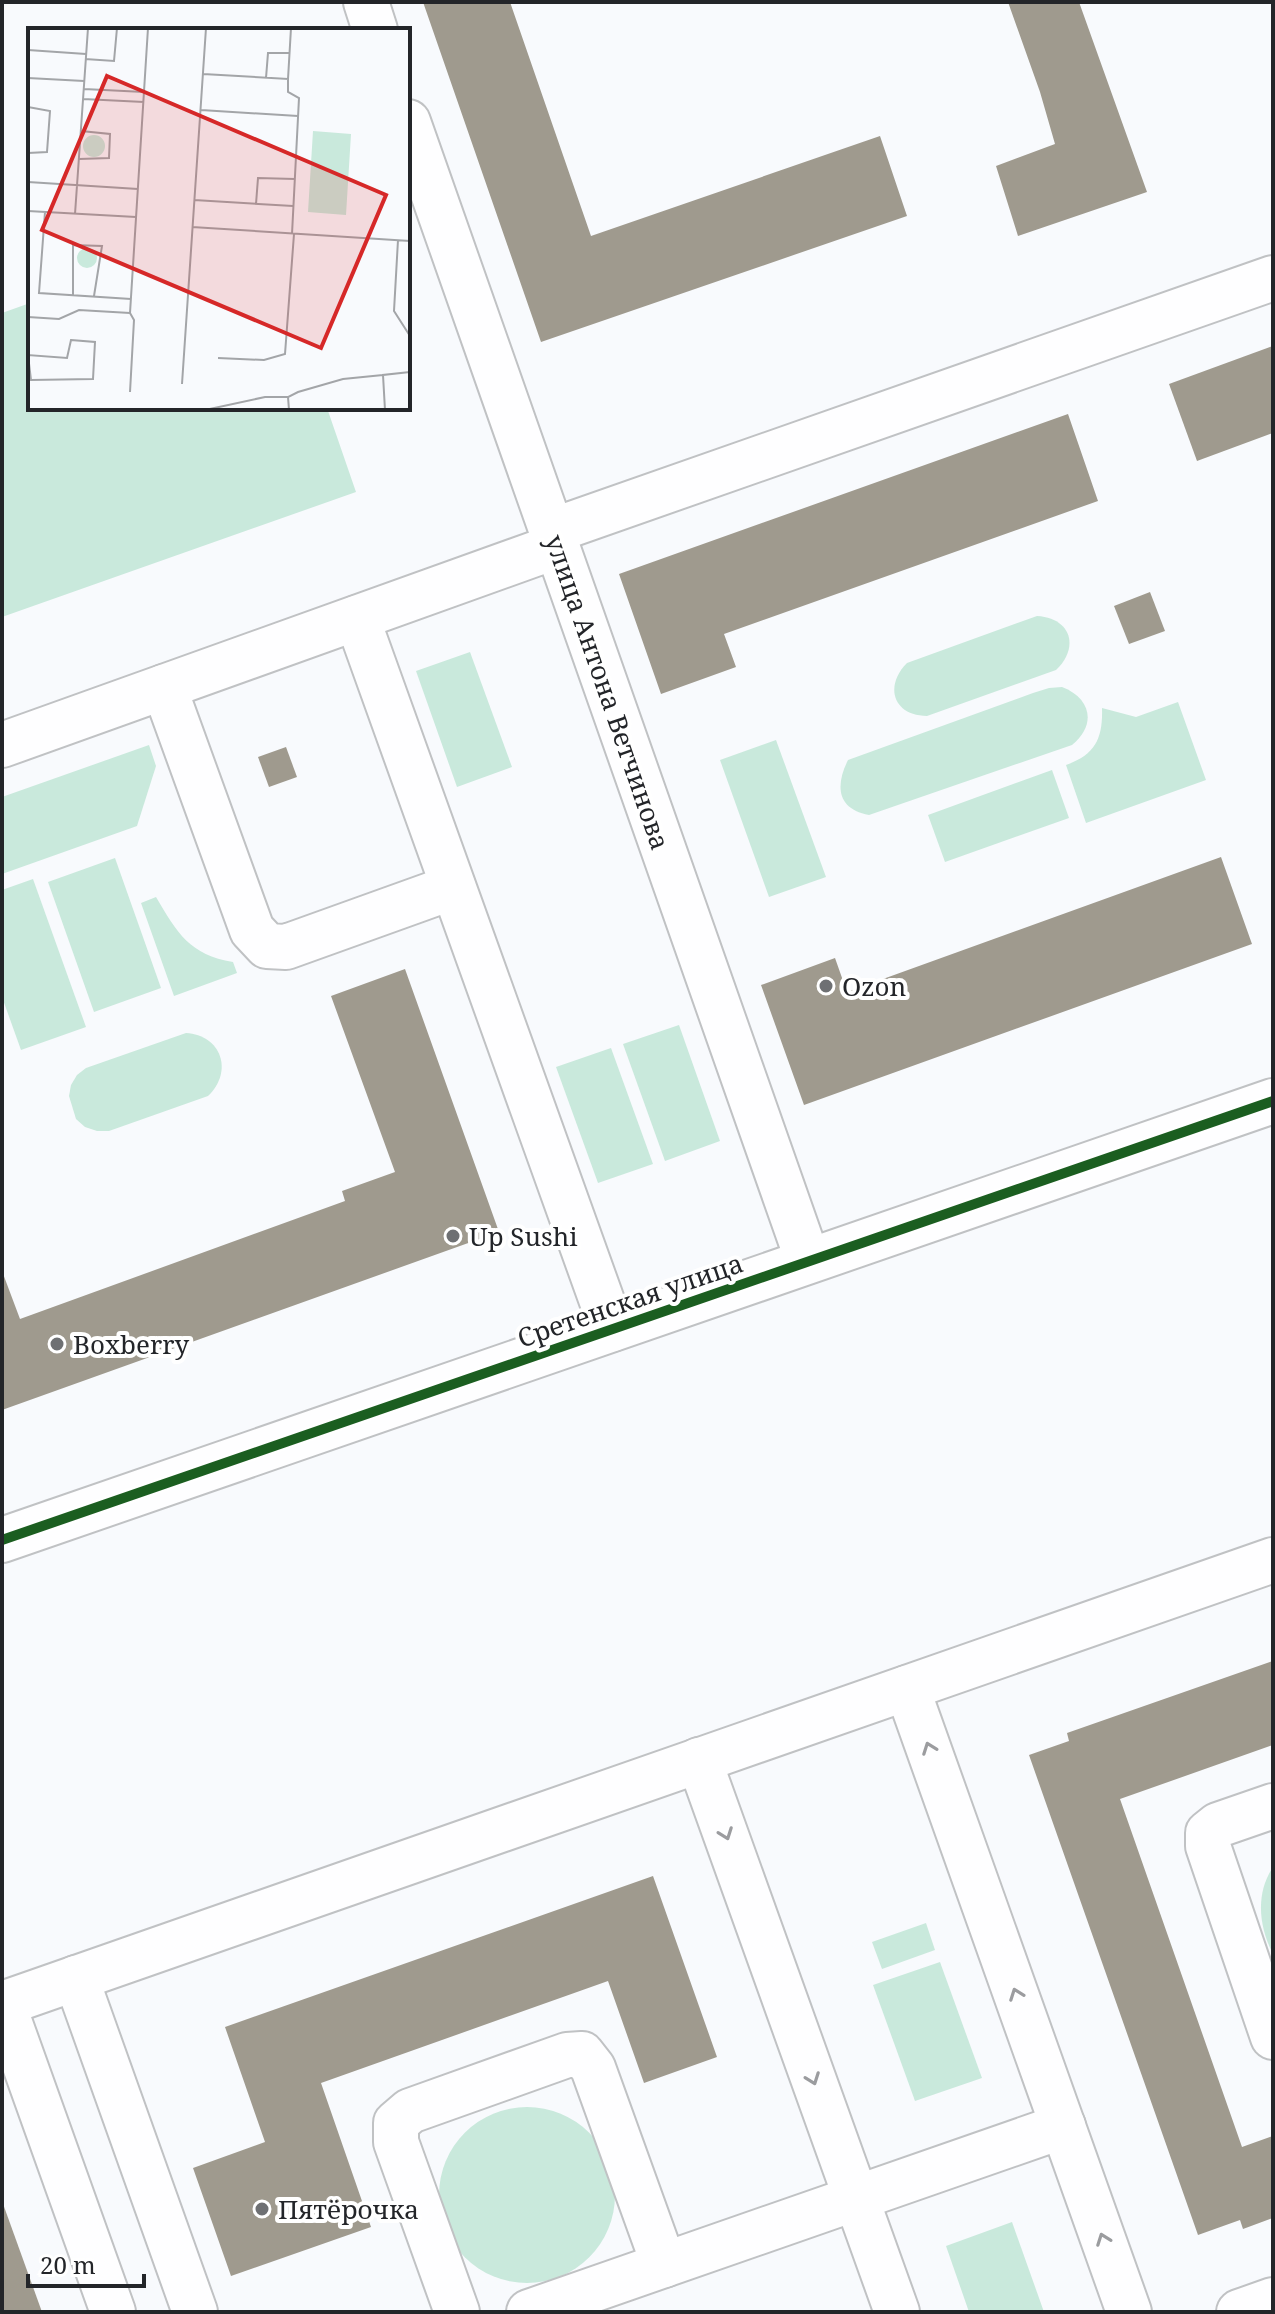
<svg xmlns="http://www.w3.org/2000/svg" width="1275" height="2314" font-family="'Noto Serif',serif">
<rect width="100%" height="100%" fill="#f8fafd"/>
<g fill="#c9e9dc">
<path d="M30,303V408H327L356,492L2,617V313Z"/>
<path d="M1037,616C1071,618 1080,647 1056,670L927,716C893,716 884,686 907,663Z"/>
<path d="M470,652L512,767L457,787L416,671Z"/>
<path d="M1062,687C1091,698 1097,725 1072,745L869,815C837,809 835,786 848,760L1033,693L1049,688Z"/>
<path d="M1178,702L1206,780L1086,823L1066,765C1095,755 1103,739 1102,708L1136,717Z"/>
<path d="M776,740L826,877L769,897L720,760Z"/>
<path d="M149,745L156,766L137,826L2,874V797Z"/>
<path d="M1052,770L1069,818L945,862L928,815Z"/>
<path d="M115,858L161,988L94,1012L48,882Z"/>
<path d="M33,879L86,1027L21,1050L2,997V890Z"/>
<path d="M156,897C177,933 190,955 233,962L237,973L174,996L141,903Z"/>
<path d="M679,1025L720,1141L665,1161L623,1044Z"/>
<path d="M186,1033C221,1035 234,1071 208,1096L109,1131H97L85,1127L76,1119L69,1096L71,1085L77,1075L86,1068Z"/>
<path d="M611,1048L653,1164L598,1183L556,1067Z"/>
<path d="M1273,1867V1954C1259,1927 1255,1894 1273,1867Z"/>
<path d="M926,1923L935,1950L882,1969L872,1942Z"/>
<path d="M940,1962L982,2078L915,2101L873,1985Z"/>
<circle cx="527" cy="2195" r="88"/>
<path d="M1012,2222L1044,2312H969L946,2246Z"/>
</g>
<g fill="#9f9a8e">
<path d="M423,2H510L591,236L880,136L907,216L541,342Z"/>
<path d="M1008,2H1079L1147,192L1018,236L996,166L1055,144L1040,92Z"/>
<path d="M1273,346V433L1197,461L1169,384Z"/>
<path d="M1068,414L1098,501L724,634L736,667L661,694L619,574Z"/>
<path d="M1150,592L1165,631L1129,644L1114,606Z"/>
<path d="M286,747L297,777L269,787L258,757Z"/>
<path d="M1221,857L1252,944L804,1105L761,985L835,958L847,992Z"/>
<path d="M405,969L499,1232L2,1410V1271L20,1319L345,1201L342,1191L395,1172L331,996Z"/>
<path d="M1273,1661V1745L1120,1799L1242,2147L1273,2136V2218L1243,2229L1240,2220L1198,2235L1029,1755L1069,1741L1067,1733Z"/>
<path d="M653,1876L717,2057L644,2083L608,1981L321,2083L371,2227L231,2276L193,2168L265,2142L225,2027Z"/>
<path d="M2,2201L42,2312H2Z"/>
</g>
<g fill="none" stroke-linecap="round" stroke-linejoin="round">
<defs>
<g id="minor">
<path d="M366,2L375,30"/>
<path d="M408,122L808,1261"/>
<path d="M552,531L1273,278"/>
<path d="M357,618L612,1329"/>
<path d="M164,687L252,930L267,946L286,947L453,887"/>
<path d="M2,745L557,546"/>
<path d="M2,1540L1273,1101"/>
<path d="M907,1688L1129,2312"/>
<path d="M699,1760L897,2312"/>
<path d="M1273,1806L1218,1825L1208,1833V1846L1273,2037"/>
<path d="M76,1978L195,2312"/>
<path d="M2,2004L1273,1560"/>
<path d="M3,2004L113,2312"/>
<path d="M457,2312L396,2142V2123L410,2111L567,2055L582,2054L593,2068L664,2265"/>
<path d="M529,2312L1063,2126"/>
<path d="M1239,2312L1273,2300"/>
</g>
</defs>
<use href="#minor" stroke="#c0c2c4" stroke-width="48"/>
<use href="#minor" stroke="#fefeff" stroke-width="44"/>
<defs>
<path id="cycleway" d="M2,1540L1273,1101"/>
</defs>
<use href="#cycleway" stroke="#fff" stroke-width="15"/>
<use href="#cycleway" stroke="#1b5e20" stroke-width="10"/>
</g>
<defs><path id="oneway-chevron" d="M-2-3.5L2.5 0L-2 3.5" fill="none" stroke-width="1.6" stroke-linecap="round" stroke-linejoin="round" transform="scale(2)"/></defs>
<g stroke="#9b9c9f">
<use href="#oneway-chevron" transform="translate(929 1748) rotate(-110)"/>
<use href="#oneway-chevron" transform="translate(726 1834) rotate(70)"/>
<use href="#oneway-chevron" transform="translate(1016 1994) rotate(-110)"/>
<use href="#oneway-chevron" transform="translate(813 2079) rotate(70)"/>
<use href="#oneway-chevron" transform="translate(1103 2239) rotate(-110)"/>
</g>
<g fill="#6e7073" stroke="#fff" stroke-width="3">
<circle cx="826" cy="986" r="8"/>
<circle cx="453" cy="1236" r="8"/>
<circle cx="57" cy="1344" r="8"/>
<circle cx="262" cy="2209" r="8"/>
</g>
<g text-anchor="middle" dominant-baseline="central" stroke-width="8" stroke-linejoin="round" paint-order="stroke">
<g font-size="26" fill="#232529" stroke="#fff">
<text transform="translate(608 692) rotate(71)">улица Антона Ветчинова</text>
<text transform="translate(630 1300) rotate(-19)">Сретенская улица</text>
</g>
<g font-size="26" fill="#232529" stroke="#fff" text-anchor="start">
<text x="842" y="986">Ozon</text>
<text x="469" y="1236">Up Sushi</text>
<text x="73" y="1344">Boxberry</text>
<text x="278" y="2209">Пятёрочка</text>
</g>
</g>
<g transform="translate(28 28)">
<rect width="382" height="382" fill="#f8fafd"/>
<path d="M285,103L323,106L318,187L280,184ZM55 118a11 11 0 1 1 22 0a11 11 0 1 1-22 0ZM49 230a10 10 0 1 1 20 0a10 10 0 1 1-20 0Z" fill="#c9e9dc"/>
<path fill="none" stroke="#a3a5a8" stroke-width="2" d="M0,22L58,26M57,31L86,33L89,0M175,46L260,51L263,0M0,50L56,53M238,50L240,25H261M260,51V64L271,70L264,206M56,61L116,64M55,71L116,74M0,79L22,83L19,124L0,125M173,82L270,88M51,131L81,130L82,106L53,103M0,154L110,161M166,172L265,178M228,176L230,150L267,151M0,183L108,189M17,184L11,265L103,271M47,186L60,0M164,199L382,213M370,212L366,283L382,308M45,267V217L74,218L66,268M0,289L31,291L51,282L102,285M43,312L67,314L65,351L3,352L0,327L39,330ZM190,330L236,332L257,326L266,206M154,356L178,0M102,364L106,292L102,285L120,0M177,382L237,369H260M261,382L260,369L270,364L315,351L355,347M357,382L355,347L382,344"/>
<path fill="#d62828" fill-opacity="0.15" stroke="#d62828" stroke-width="4" d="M79,48L358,167L293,320L14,202Z"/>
<rect width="382" height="382" fill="none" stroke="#232529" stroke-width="4"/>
</g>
<rect width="1275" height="2314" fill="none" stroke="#232529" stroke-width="8"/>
<path d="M28 2274v12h116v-12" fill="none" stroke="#232529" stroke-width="4"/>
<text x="40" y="2274" font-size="24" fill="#232529" stroke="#ffffff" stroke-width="6" paint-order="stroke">20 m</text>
</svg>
